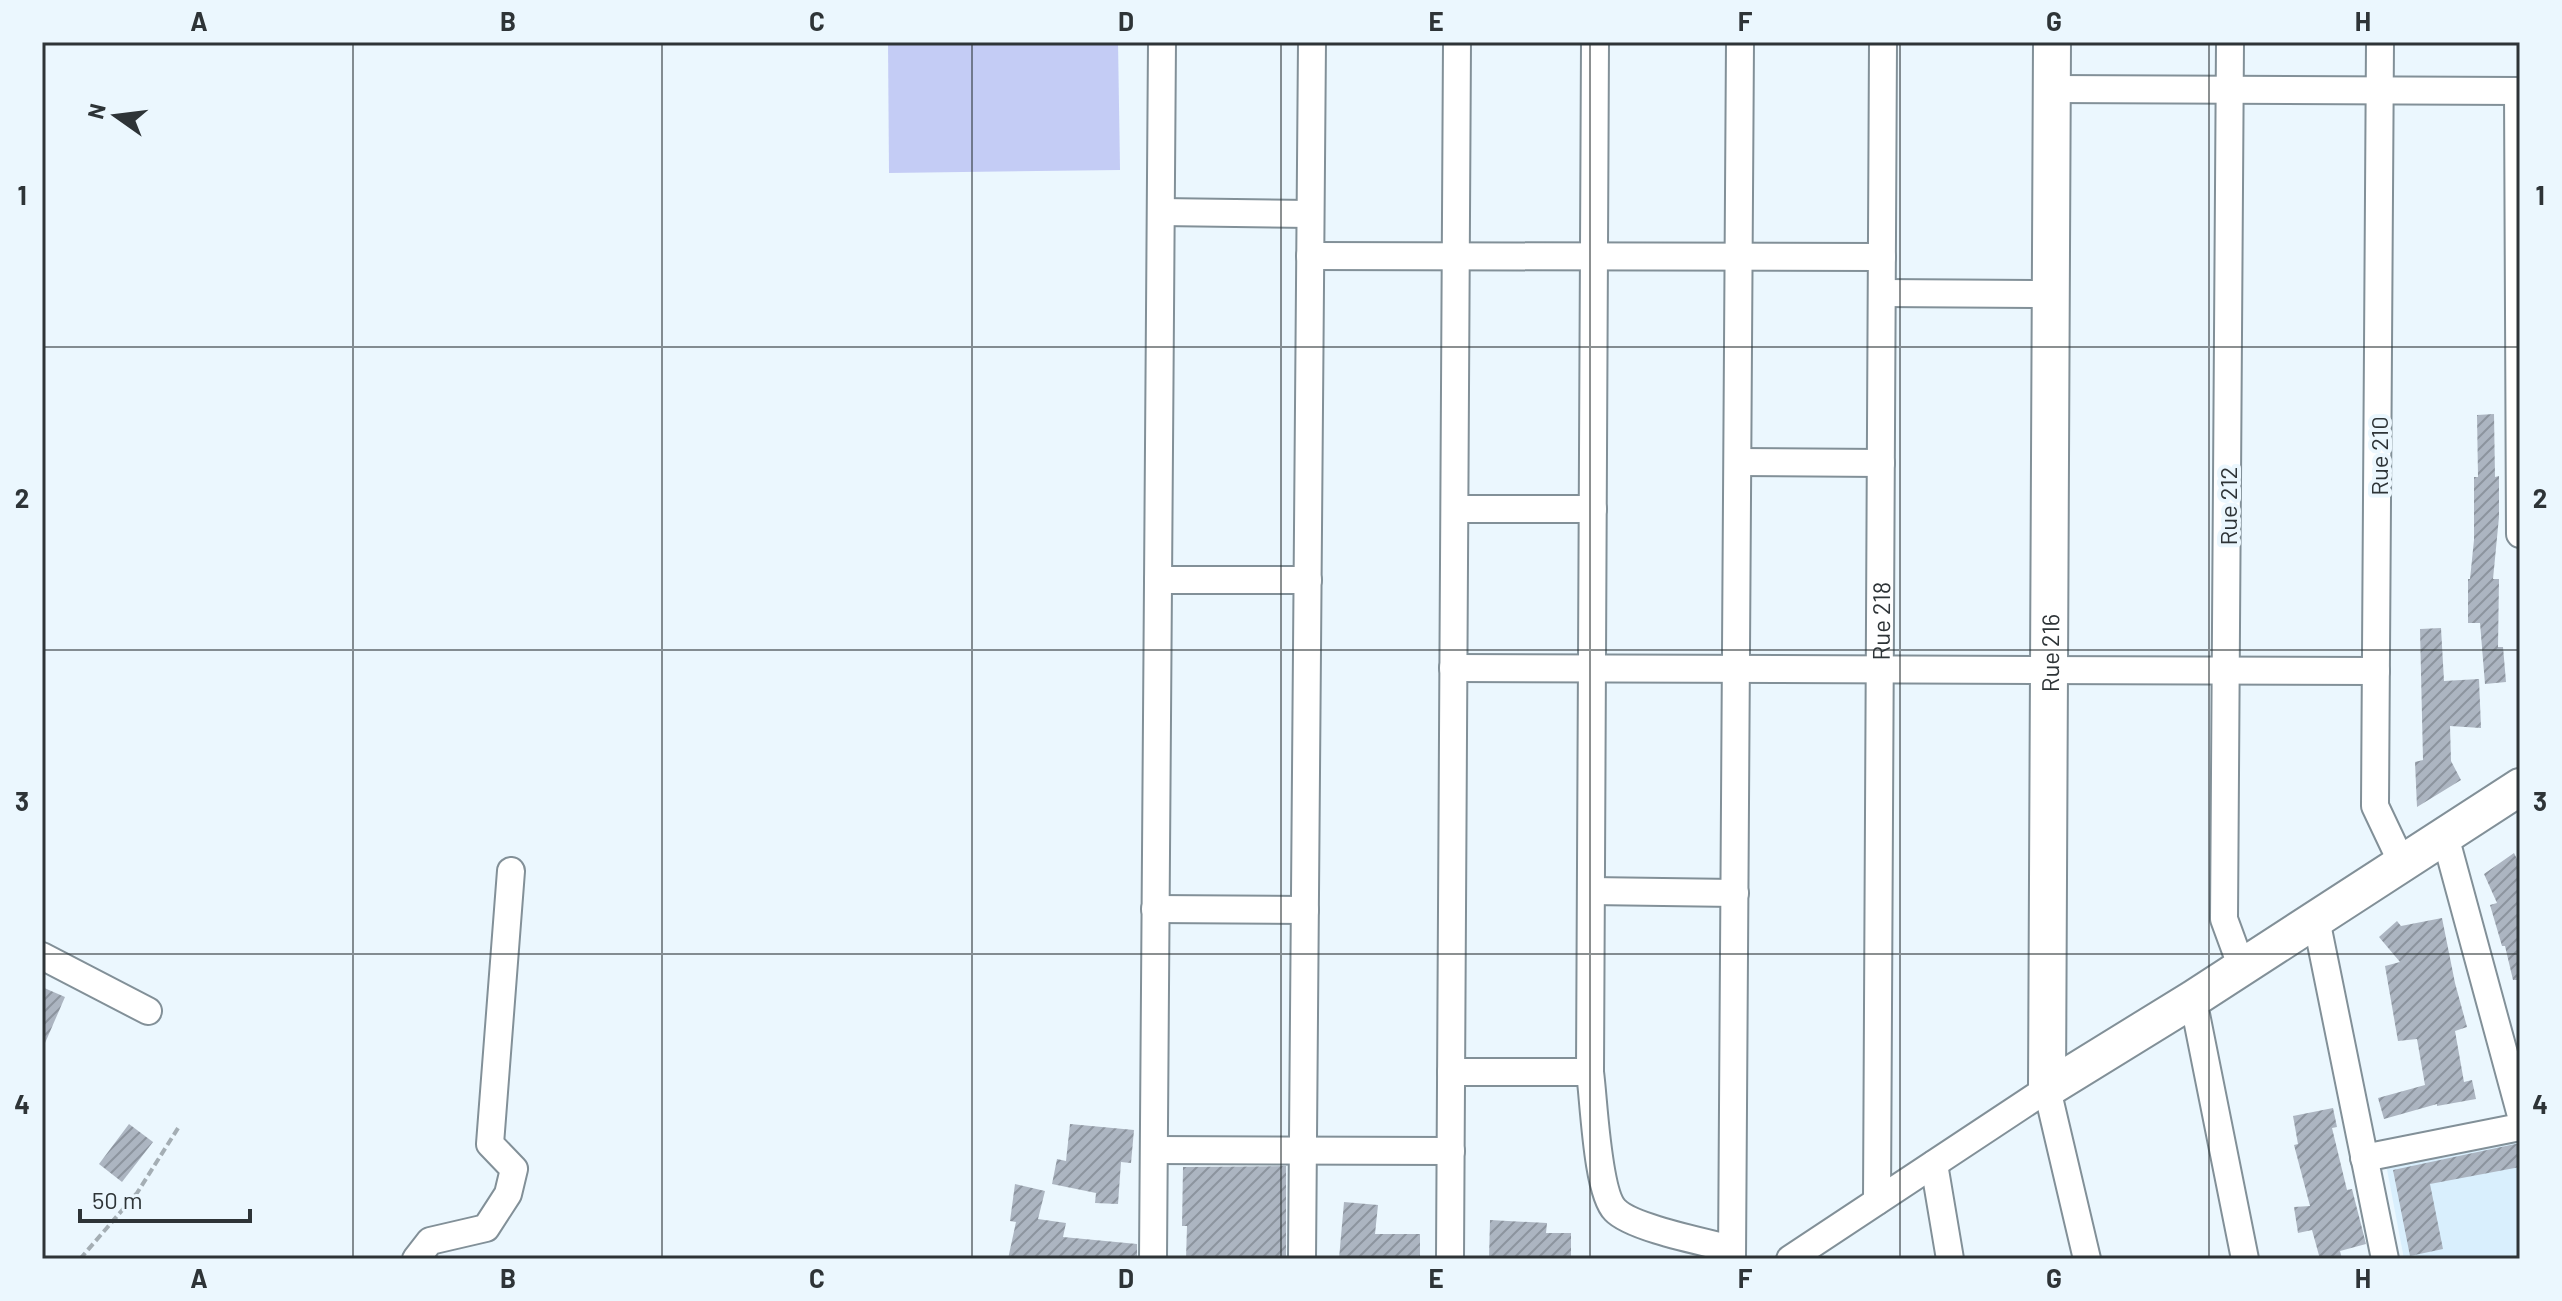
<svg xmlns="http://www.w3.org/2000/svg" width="2562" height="1301" font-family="Barlow,sans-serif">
<defs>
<pattern id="building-hatch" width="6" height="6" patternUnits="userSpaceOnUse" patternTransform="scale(2)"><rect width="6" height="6" fill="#acb5c1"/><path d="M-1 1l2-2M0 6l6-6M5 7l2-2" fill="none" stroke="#8c949e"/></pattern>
</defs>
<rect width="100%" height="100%" fill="#ebf7fe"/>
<path fill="#d9effd" d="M2520,1138V1259H2404L2386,1164Z"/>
<path fill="#c4ccf5" d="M888,42H1118L1120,170L889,173Z"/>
<g fill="url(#building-hatch)">
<path d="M2494,414L2495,477L2499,476V517L2493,579H2499L2498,647H2503L2506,682L2485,684L2480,623H2468V579H2470L2474,540V477H2478L2477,415Z"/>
<path d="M2441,628L2444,681L2479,679L2481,728L2450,726L2451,761L2461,780L2417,807L2415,762L2423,760L2420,629Z"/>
<path d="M2514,853L2520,865V980H2513L2505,946H2502L2490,905L2497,903L2484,874Z"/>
<path d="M2442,918L2455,983L2467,1027L2455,1031L2464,1082L2472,1080L2476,1099L2437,1106V1104L2384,1119L2378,1098L2425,1085L2417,1039L2398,1041L2385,966L2400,962L2379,937L2397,921L2401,926Z"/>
<path d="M42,987L65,997L42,1050Z"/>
<path d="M2333,1108L2337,1127L2332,1128L2347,1190L2352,1189L2366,1244L2340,1251L2342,1259H2320L2312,1230L2298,1233L2294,1207L2310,1206L2294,1145L2298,1144L2293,1116Z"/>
<path d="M129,1124L153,1142L122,1182L99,1164Z"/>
<path d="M1070,1124L1134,1130L1131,1163L1121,1162L1118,1204L1095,1203L1096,1193L1052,1184L1057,1159L1066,1161Z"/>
<path d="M2520,1143V1167L2430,1184L2443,1249L2410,1256L2393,1170Z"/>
<path d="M1286,1166V1259H1186L1187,1226H1182L1183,1167Z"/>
<path d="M1015,1184L1045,1191L1038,1219L1066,1223L1063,1237L1137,1244V1259H1008L1016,1222L1010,1221Z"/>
<path d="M1344,1202L1378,1205L1375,1234H1420V1259H1339Z"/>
<path d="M1490,1220L1547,1223L1546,1233H1571V1259H1489Z"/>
</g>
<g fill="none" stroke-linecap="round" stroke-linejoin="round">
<defs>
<g id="street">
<path d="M1595,42L1590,1072C1594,1101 1597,1192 1615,1210C1632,1228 1705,1242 1732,1249"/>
<path d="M2230,42L2224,919L2242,968"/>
<path d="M2380,42L2375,806L2402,863"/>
<path d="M2052,89L2520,91"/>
<path d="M2518,91L2520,534"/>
<path d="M1161,212L1310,214"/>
<path d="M1310,256L1882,257"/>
<path d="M1882,293L2051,294"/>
<path d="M1738,462L1881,463"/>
<path d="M1455,509H1593"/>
<path d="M1158,580H1308"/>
<path d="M1453,668L2376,671"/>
<path d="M2445,836L2520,1112"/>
<path d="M1591,891L1735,893"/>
<path d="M1155,909L1305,910"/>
<path d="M2316,919L2385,1259"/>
<path d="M42,956L148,1011"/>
<path d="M2193,999L2245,1259"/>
<path d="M1451,1072H1590"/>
<path d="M1154,1150L1451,1151"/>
<path d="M2364,1158L2520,1127"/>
<path d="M1934,1164L1950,1259"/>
<path id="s1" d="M1877,1201L1883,42"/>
<path d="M416,1259L430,1241L486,1228L508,1194L514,1169L490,1144L511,871"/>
<path d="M1153,1259L1162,42"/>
<path d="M1302,1259L1312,42"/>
<path d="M1450,1259L1457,42"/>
<path d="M1732,1259L1740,42"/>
<path d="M1790,1259L2047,1089L2087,1259"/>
</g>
<g id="secondary">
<path id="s2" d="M2047,1089L2052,42"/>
<path d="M2047,1089L2193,999L2520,787"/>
</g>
</defs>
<use href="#street" stroke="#829098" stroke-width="30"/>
<use href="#secondary" stroke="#829098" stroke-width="40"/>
<path stroke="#a4aeb4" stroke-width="4" stroke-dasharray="8 4" stroke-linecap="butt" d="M80,1259L137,1193L180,1125"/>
<use href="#street" stroke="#fff" stroke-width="26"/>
<use href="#secondary" stroke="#fff" stroke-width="36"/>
</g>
<path fill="none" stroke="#2e3437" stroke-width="2" stroke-opacity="0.55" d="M353,42V1259M662,42V1259M972,42V1259M1281,42V1259M1590,42V1259M1900,42V1259M2209,42V1259M42,347H2520M42,650H2520M42,954H2520"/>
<g text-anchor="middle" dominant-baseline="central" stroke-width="8" stroke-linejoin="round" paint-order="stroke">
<g font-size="24" fill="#2e3437" stroke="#ebf7fe">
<text transform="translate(2378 456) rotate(-90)">Rue 210</text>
<text transform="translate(2227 506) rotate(-90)">Rue 212</text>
<text stroke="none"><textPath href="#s1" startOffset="580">Rue 218</textPath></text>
<text stroke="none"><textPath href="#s2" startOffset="436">Rue 216</textPath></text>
</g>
</g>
<rect width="2562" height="1301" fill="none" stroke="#ebf7fe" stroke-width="88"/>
<g transform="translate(116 116) rotate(284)" stroke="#ebf7fe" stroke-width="6" paint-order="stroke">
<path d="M0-6L14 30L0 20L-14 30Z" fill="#2e3437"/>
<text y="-12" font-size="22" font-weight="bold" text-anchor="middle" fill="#2e3437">N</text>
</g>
<path d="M80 1209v12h170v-12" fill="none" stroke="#2e3437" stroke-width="4"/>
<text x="92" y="1209" font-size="24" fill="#2e3437" stroke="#ebf7fe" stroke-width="6" paint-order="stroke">50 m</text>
<rect x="44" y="44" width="2474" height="1213" fill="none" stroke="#2e3437" stroke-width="3"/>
<g font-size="26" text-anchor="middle" font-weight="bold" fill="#2e3437">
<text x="199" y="31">A</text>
<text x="508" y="31">B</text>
<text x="817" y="31">C</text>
<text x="1126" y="31">D</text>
<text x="1436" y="31">E</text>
<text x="1745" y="31">F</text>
<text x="2054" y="31">G</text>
<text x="2363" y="31">H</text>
<text x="22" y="205">1</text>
<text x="2540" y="205">1</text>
<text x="22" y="508">2</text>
<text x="2540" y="508">2</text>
<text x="22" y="811">3</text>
<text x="2540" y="811">3</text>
<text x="22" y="1114">4</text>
<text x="2540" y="1114">4</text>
<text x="199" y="1288">A</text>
<text x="508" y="1288">B</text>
<text x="817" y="1288">C</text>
<text x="1126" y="1288">D</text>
<text x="1436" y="1288">E</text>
<text x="1745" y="1288">F</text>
<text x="2054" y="1288">G</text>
<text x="2363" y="1288">H</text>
</g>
</svg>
